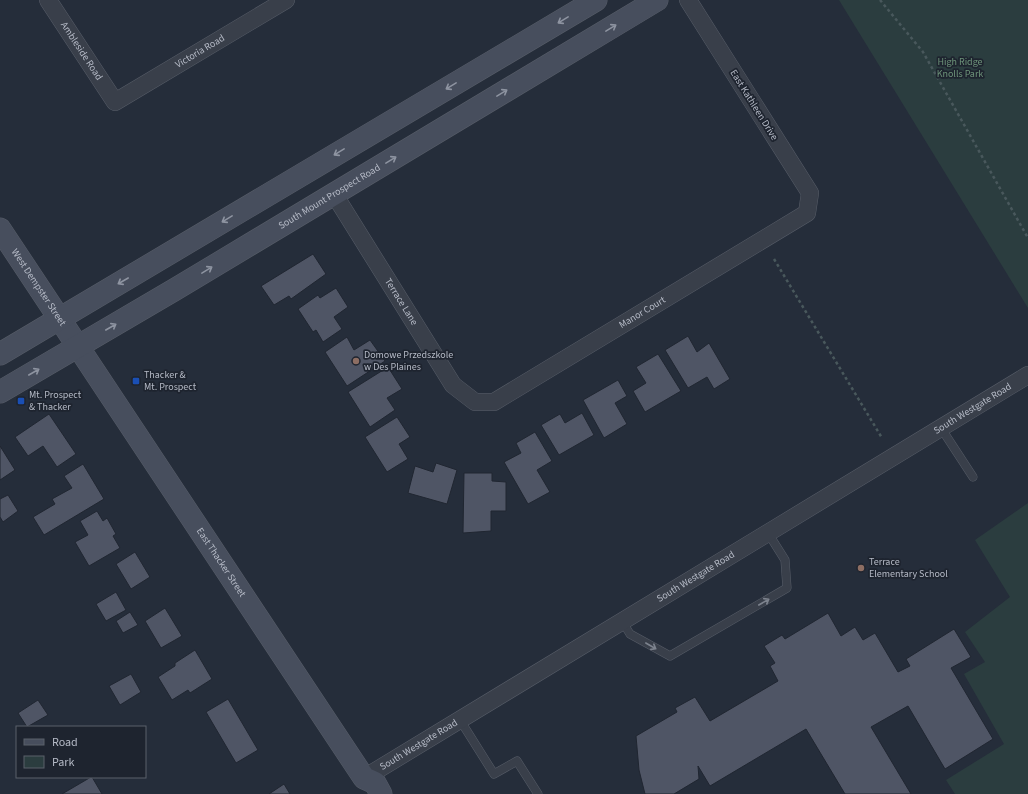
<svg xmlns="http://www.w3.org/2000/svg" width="1028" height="794" font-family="'Source Sans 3',sans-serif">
<rect width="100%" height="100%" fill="#252d3a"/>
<g fill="#2b3d3f">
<path d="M839,0H1028V308Z"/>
<path d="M1028,503V794H955L946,780L1004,744L964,674L985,662L965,632L1010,597L975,540Z"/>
</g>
<g fill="#4f5565" stroke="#202631">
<path d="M313,254L326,274L291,299L289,296L274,305L261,286Z"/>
<path d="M336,288L348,307L334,317L342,329L323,342L316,330L313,332L298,309L318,295L320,298Z"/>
<path d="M688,336L697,352L709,343L730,379L714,389L707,377L688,388L665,350Z"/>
<path d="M347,337L354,350L370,340L385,361L347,386L325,352Z"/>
<path d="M658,354L681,391L645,412L633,391L646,383L636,367Z"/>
<path d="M388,367L402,389L387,398L395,410L370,427L348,392Z"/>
<path d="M618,380L627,396L615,403L627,424L604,438L583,400Z"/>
<path d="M582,413L594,435L559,455L541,425L560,414L565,423Z"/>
<path d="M49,414L76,454L57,467L43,446L28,456L15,437Z"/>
<path d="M397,417L410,437L399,444L408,459L387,472L365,437Z"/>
<path d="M535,432L552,461L537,470L550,492L528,504L504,462L521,453L516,443Z"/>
<path d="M0,446L15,470L0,480Z"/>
<path d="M436,463L457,470L447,504L408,493L415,466L433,472Z"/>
<path d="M83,464L104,499L44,535L33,517L55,504L52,499L72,488L64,476Z"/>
<path d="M464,473H492V481L506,482V511H491V531L463,533Z"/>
<path d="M8,495L18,511L3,522L0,517V499Z"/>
<path d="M97,511L103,521L107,518L116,534L113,536L120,548L89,566L75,542L88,535L80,521Z"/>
<path d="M135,552L150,577L131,589L116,564Z"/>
<path d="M116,592L126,610L106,621L96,604Z"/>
<path d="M165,608L182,636L161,648L145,621Z"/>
<path d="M130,612L138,625L123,633L116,621Z"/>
<path d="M828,613L841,636L855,627L863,640L875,633L898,672L910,666L906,659L954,629L971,657L951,668L993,739L945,769L908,706L871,727L911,794H845L806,729L710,786L698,766L699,779L674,794H645L639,770L636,736L677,712L675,708L695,697L710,721L778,681L770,666L775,663L764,646L782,635L785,639Z"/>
<path d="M195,650L212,679L190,693L188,690L172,700L158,677L175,666V663Z"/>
<path d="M131,674L141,692L120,705L109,686Z"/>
<path d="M228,699L258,750L236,763L206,712Z"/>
<path d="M38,700L48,715L27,727L18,713Z"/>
<path d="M92,777L102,794H62L91,777Z"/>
<path d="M284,784L290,794H269Z"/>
</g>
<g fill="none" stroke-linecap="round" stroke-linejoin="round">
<defs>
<g id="service">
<path d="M941,428L973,477"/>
<path d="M622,621L630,634L670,656L787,588L785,560L768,533"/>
<path d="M460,720L494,774L517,761L538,794"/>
</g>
<g id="minor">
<path id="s1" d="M48,0L115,102L286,0"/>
<path id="s2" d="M334,194L453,385L475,402H494L807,213L810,193L688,0"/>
<path id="s3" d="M364,778L1028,375"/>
</g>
<g id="secondary">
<path id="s4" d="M0,229L364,778L375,783L381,794"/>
<path d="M0,354L596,0"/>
<path id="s5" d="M0,392L174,290L657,0"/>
</g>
</defs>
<use href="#service" stroke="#575d68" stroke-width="9"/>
<use href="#minor" stroke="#575d68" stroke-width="18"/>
<use href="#secondary" stroke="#575d68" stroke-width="23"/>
<g stroke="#49585c" stroke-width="2.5" stroke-dasharray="3 3" stroke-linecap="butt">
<path d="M880,0L923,52L1028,238"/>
<path d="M774,259L882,438"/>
</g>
<use href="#service" stroke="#393f4a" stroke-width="8"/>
<use href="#minor" stroke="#393f4a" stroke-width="17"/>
<use href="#secondary" stroke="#474e5d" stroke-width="22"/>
</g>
<defs><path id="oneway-shaft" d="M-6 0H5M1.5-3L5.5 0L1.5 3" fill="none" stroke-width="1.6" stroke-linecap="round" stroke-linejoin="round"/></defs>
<g stroke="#8e94a1">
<use href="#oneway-shaft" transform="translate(563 20) rotate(149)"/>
<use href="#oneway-shaft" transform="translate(611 28) rotate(-31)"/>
<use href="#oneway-shaft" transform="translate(451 86) rotate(149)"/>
<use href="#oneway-shaft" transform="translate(502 93) rotate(-31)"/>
<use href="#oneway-shaft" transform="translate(339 152) rotate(149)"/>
<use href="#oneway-shaft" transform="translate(391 160) rotate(-31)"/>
<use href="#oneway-shaft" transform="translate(227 219) rotate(149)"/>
<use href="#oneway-shaft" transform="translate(207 270) rotate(-31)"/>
<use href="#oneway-shaft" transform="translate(123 281) rotate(150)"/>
<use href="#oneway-shaft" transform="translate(111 327) rotate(-30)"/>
<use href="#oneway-shaft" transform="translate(34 372) rotate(-30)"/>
</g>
<g stroke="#7d838e">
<use href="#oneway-shaft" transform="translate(764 602) rotate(-30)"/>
<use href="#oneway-shaft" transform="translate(651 646) rotate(30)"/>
</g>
<g fill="#8d6e63" stroke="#1e242f" stroke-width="1.5">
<circle cx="356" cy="361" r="4"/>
<circle cx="861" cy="568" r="4"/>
</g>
<g fill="#1a4fb4" stroke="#1e242f" stroke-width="1.5">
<rect x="132" y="377" width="8" height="8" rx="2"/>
<rect x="17" y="397" width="8" height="8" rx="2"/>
</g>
<g text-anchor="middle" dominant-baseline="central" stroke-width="3.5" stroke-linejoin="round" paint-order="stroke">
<g font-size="10" fill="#b5bac6" stroke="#1e242f">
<text stroke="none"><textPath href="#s1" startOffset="61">Ambleside Road</textPath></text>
<text stroke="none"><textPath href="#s1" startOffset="221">Victoria Road</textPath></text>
<text transform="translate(754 105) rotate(58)">East Kathleen Drive</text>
<text stroke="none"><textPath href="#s5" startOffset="383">South Mount Prospect Road</textPath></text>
<text stroke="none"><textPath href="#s4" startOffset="70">West Dempster Street</textPath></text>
<text stroke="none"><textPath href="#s2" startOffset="127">Terrace Lane</textPath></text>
<text stroke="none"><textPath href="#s2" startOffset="445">Manor Court</textPath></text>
<text stroke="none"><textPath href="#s3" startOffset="712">South Westgate Road</textPath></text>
<text stroke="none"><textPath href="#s4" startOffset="400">East Thacker Street</textPath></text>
<text stroke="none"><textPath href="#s3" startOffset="388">South Westgate Road</textPath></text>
<text stroke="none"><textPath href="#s3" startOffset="64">South Westgate Road</textPath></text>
</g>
<g font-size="10" fill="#6e947a" stroke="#1e242f">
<text x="960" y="62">High Ridge<tspan x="960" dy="12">Knolls Park</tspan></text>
</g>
<g font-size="10" fill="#b5bac6" stroke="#1e242f" text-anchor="start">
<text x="364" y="355">Domowe Przedszkole<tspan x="364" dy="12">w Des Plaines</tspan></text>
<text x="144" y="375">Thacker &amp;<tspan x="144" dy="12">Mt. Prospect</tspan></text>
<text x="29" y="395">Mt. Prospect<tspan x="29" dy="12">&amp; Thacker</tspan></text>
<text x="869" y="562">Terrace<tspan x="869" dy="12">Elementary School</tspan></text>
</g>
</g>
<rect x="16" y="726" width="130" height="52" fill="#1e242f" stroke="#5a606b"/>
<rect x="24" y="739" width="20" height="6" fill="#474e5d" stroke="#5a606b"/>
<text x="52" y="746" font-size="12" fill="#b5bac6">Road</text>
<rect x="24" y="756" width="20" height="12" fill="#2b3d3f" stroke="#5a606b"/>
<text x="52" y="766" font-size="12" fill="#b5bac6">Park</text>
</svg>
